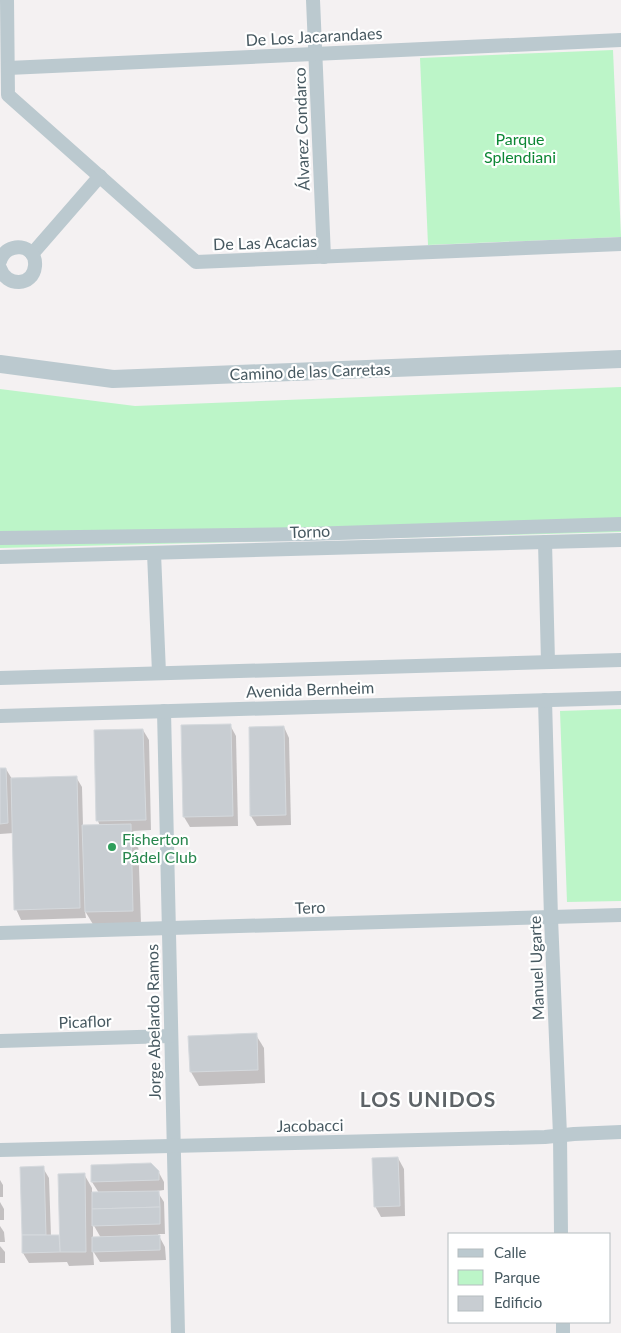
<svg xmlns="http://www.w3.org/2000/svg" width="621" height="1333" font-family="Lato,sans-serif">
<rect width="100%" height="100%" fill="#f4f1f2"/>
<g fill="#bcf5c8">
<path d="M613,50L621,237L428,245L420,58Z"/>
<path d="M621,387V532L0,548V389L135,406Z"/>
<path d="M621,709V901L567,902L560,711Z"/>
</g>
<g fill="#0003" fill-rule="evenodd">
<path d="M230,725L236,736L238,826L190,827L184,817Z"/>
<path d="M284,727L289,738L291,825L257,826L251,816Z"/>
<path d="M143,730L149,740L151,830L133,831L138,839L141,924L94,926L85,911L86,918L21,920L16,909L14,833L0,834V769H6L12,779L76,777L82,787L83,826H100L98,821L95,731Z"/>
<path d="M256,1035L264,1048L265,1083L199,1086L191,1072Z"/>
<path d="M398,1158L404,1169L405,1216L381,1217L375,1206Z"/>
<path d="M21,1168H43L49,1178L51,1236H59L61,1239L84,1174L92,1188V1194L99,1193L92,1182L158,1171L164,1182V1190L157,1191L164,1202L165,1234H158L165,1247L166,1260L100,1262L93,1251L94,1265L69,1266L67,1262L29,1263L23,1253ZM93,1224L101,1238H93Z"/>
<path d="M0,1180L3,1185V1197H0Z"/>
<path d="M0,1202L4,1209V1220H0Z"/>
<path d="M0,1226L4,1232L5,1242H0Z"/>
<path d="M0,1246L5,1252V1263H0Z"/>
</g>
<g fill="#c8cdd2" stroke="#d5d9dd">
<path d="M231,724L233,816L183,817L181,725Z"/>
<path d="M284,726L286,815L250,816L249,727Z"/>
<path d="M143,729L146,820L96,821L94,730Z"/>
<path d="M0,768H6L8,823L0,824Z"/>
<path d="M77,776L80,908L14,910L11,778Z"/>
<path d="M131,824L133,911L85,912L82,825Z"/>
<path d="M257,1033L258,1070L190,1072L188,1036Z"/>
<path d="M398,1157L400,1206L374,1207L372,1158Z"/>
<path d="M151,1163L159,1171V1180L91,1182V1165Z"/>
<path d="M44,1166L46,1235H22L20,1167Z"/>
<path d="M85,1173L86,1252H60L58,1174Z"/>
<path d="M159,1191L160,1207L92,1209V1192Z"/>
<path d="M160,1207V1224L92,1226V1209Z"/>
<path d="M22,1235H59L60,1252L22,1253Z"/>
<path d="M160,1235V1250L92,1252V1237Z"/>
</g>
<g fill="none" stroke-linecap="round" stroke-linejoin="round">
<g stroke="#bbc9cf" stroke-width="14">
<path d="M7,0L8,95L196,262L621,244"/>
<path d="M313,0L324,257"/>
<path d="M8,68L621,40"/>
<path d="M32,254L100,176"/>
<path d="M0,261C7,240 37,244 35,266C33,287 6,287 0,268"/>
<path d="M0,538L307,534L621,524"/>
<path d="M545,542L548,662"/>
<path d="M154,553L159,673"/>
<path d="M0,557L621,540"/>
<path d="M0,678L621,660"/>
<path d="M545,700L551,918L560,1135L561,1234"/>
<path d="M164,711L178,1333"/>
<path d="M0,716L621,698"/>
<path d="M0,933L621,915"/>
<path d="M0,1041L171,1036"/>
<path d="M0,1150L545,1137L574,1134L621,1132"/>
<path d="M563,1322V1333"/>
</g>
<path stroke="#bbc9cf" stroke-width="18" d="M0,364L113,379L621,359"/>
</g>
<circle fill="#2e9e5b" stroke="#fff" stroke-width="2" cx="112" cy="847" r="5"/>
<g text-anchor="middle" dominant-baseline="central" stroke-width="4.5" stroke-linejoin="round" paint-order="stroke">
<g font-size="16" fill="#475961" stroke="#fff">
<text transform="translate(314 36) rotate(-3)">De Los Jacarandaes</text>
<text transform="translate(301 129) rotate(-92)">Álvarez Condarco</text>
<text transform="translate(265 242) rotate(-2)">De Las Acacias</text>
<text transform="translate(310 371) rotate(-2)">Camino de las Carretas</text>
<text transform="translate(310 531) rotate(-2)">Torno</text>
<text transform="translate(310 689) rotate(-2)">Avenida Bernheim</text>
<text transform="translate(310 907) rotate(-2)">Tero</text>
<text transform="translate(536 968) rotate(-92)">Manuel Ugarte</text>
<text transform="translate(85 1021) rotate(-2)">Picaflor</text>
<text transform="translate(153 1022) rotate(-91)">Jorge Abelardo Ramos</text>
<text transform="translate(310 1125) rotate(-1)">Jacobacci</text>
</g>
<g font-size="16" fill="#0d8735" stroke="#fff">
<text x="520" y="138">Parque<tspan x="520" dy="18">Splendiani</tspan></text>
</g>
<g font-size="16" fill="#27864d" stroke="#fff" text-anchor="start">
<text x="122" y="838">Fisherton<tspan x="122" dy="18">Pádel Club</tspan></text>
</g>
<g font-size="21" font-weight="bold" letter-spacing="1" fill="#5d6367" stroke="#fff">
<text x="428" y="1098">LOS UNIDOS</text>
</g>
</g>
<rect x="448" y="1233" width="162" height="90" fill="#ffffff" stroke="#b5bdc0"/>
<rect x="458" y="1249" width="25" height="8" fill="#bbc9cf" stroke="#b5bdc0"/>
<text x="494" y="1258" font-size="15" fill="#475961">Calle</text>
<rect x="458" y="1270" width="25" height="15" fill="#bcf5c8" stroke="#b5bdc0"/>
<text x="494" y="1283" font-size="15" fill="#475961">Parque</text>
<rect x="458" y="1296" width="25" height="15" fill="#c8cdd2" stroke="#b5bdc0"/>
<text x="494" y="1308" font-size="15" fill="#475961">Edificio</text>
</svg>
